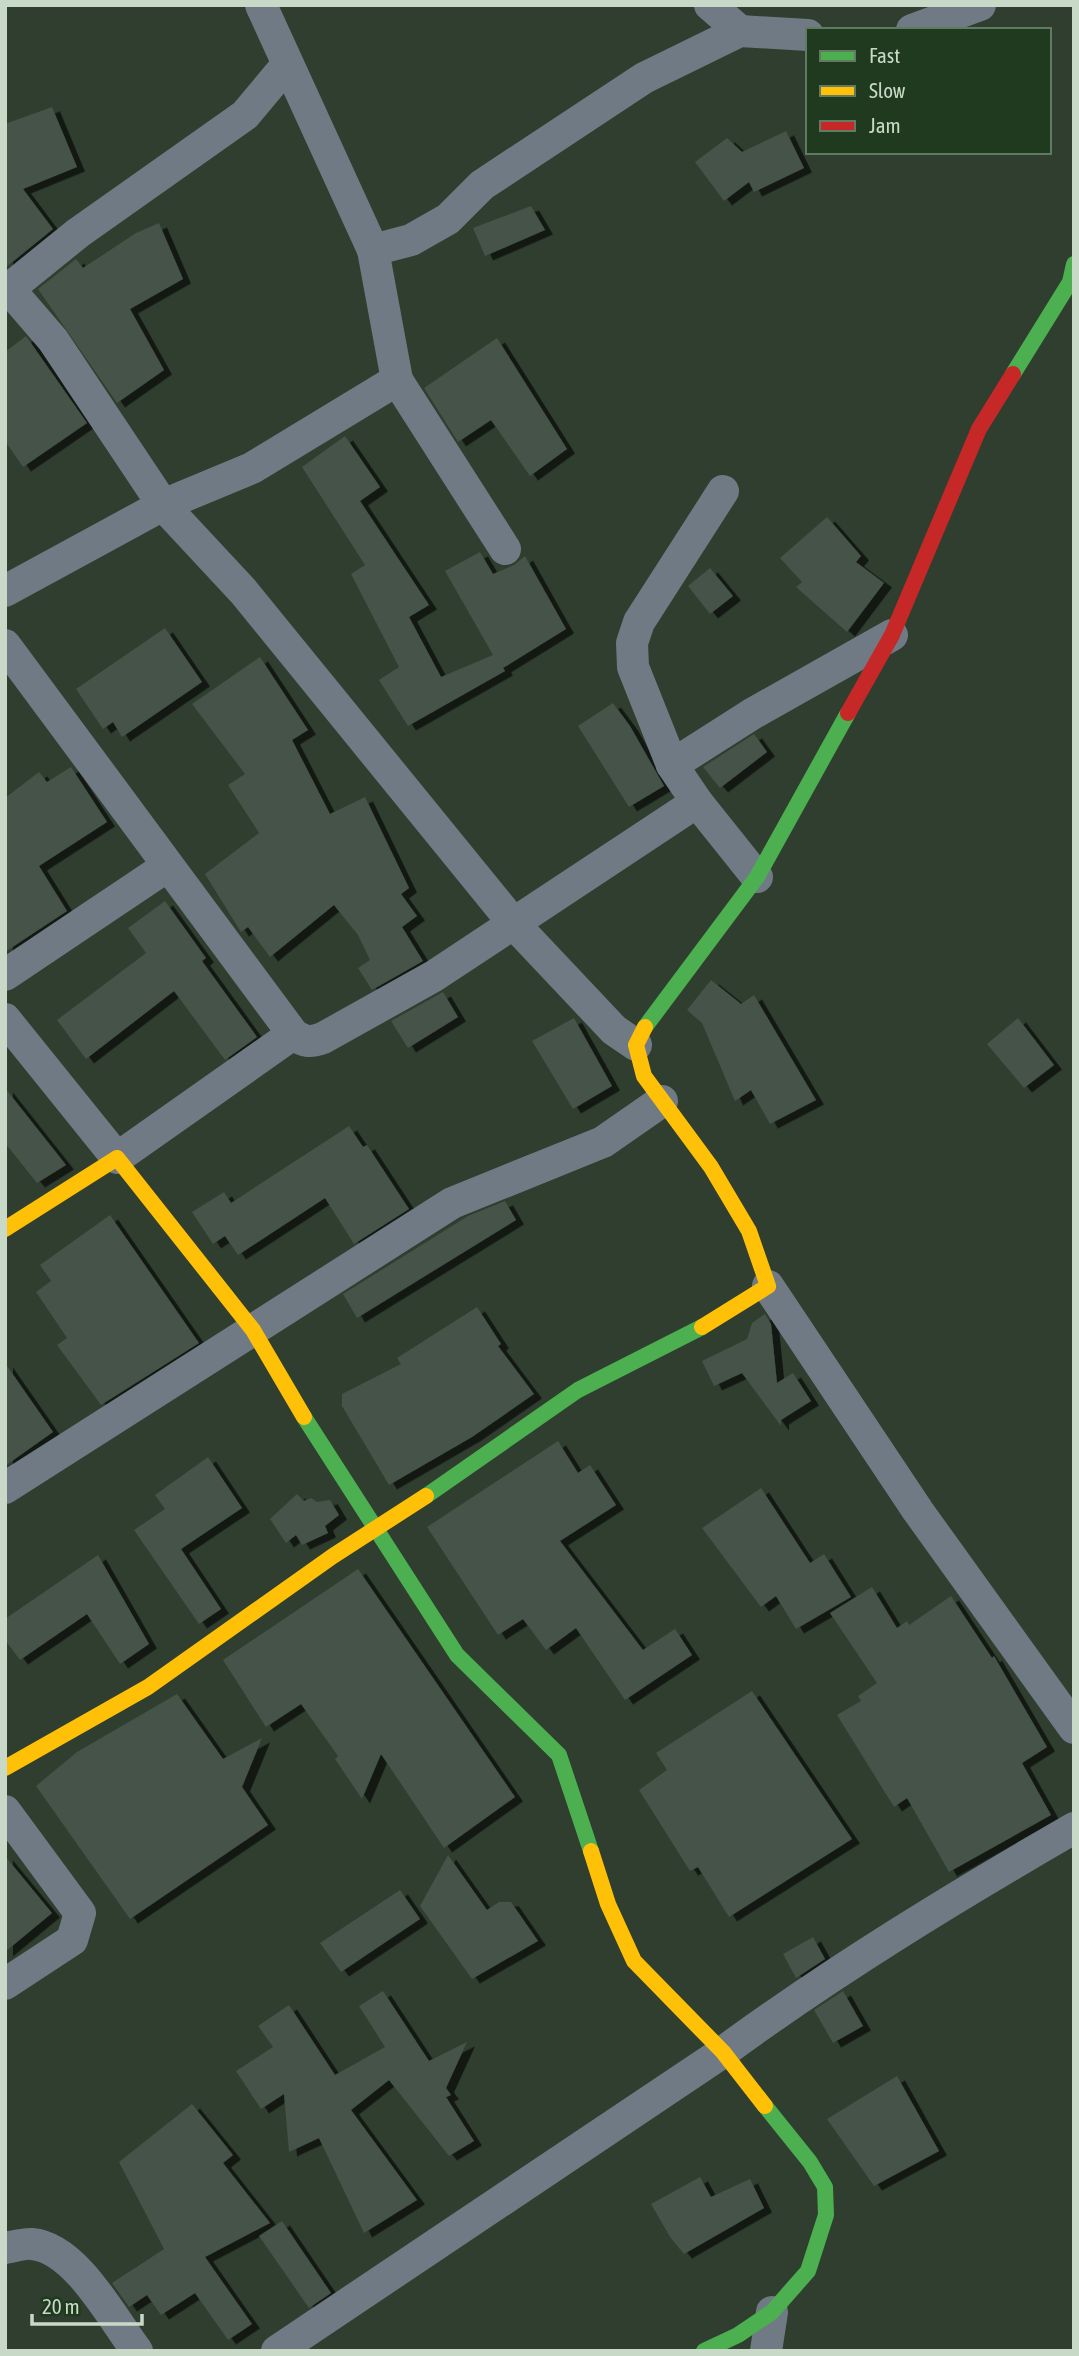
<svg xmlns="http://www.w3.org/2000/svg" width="1079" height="2356" font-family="'Asap Condensed',sans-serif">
<defs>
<filter id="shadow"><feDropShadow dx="8" dy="4.5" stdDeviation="0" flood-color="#0009"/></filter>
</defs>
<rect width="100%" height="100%" fill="#2f3e2e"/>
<g fill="#445348" filter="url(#shadow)">
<path d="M52,107L77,167L23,189L53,229L5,268V124Z"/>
<path d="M786,131L804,168L754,192L749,182L724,201L695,162L727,138L742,152Z"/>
<path d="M531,206L545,230L485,256L473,228Z"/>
<path d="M159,223L183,279L130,309L164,370L117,403L38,289L76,259L83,268L136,233Z"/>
<path d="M26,336L87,423L23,467L5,441V352Z"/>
<path d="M497,338L567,449L530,476L491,420L458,442L424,388Z"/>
<path d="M345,436L380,487L360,501L429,605L409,617L441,677L493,655L445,571L480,552L493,574L514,565L525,556L566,629L503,668L505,671L408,726L379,680L399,667L351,574L365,565L302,467Z"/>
<path d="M827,517L861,556L856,562L884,583L847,632L796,587L802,582L780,558Z"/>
<path d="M710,568L733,596L710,614L688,586Z"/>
<path d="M165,628L202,682L122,737L113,722L103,729L76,689Z"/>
<path d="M260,657L308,730L292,740L330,814L365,797L409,888L401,894L417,916L402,927L423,961L372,990L358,968L370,960L358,935L334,905L270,957L248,927L241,932L205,874L259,833L228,785L245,774L192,704Z"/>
<path d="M613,703L630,726L664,786L629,807L578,726Z"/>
<path d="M754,734L767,752L720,788L703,767Z"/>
<path d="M71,767L107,822L39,866L67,911L5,952V798L39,772L47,782Z"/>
<path d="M165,901L206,958L202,961L257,1037L225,1060L174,991L86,1059L57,1020L146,953L128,928Z"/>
<path d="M711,980L741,1004L754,995L816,1100L770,1124L751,1090L735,1101L702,1023L687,1010Z"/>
<path d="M443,992L458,1017L408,1048L391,1021Z"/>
<path d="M574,1018L612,1086L573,1109L532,1041Z"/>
<path d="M1018,1018L1054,1065L1024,1088L987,1044Z"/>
<path d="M5,1088L66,1165L37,1183L5,1143Z"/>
<path d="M349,1126L363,1147L367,1145L409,1209L354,1244L325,1198L238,1255L225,1236L213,1244L192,1212L224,1192L231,1203Z"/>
<path d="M505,1201L516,1220L357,1318L343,1294L468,1216Z"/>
<path d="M110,1215L199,1343L101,1405L57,1345L67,1338L36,1292L51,1281L40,1265Z"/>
<path d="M477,1307L501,1344L498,1346L534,1394L472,1437L389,1485L342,1406V1394L401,1364L397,1358Z"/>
<path d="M765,1314L771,1324L777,1383L793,1373L811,1401L781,1420V1426L742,1373L714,1386L702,1361L747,1339L752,1323Z"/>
<path d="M5,1363L53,1432L5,1466Z"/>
<path d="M558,1441L578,1473L590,1465L616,1505L560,1541L643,1650L675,1629L692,1655L625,1700L576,1628L546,1650L523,1619L498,1635L427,1527Z"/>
<path d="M208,1457L242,1508L181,1549L221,1609L199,1624L134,1530L165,1509L155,1495Z"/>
<path d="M761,1488L810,1563L824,1554L851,1597L796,1629L776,1596L761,1607L702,1528Z"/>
<path d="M297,1494L304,1501L311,1498L317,1502L330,1500L339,1515L325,1526L328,1533L302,1545L296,1535L286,1543L270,1519Z"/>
<path d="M98,1555L149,1644L120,1664L87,1614L20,1660L5,1640V1619Z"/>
<path d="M358,1569L515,1797L444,1848L381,1754L362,1799L335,1759L338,1756L301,1704L266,1727L223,1660Z"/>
<path d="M872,1587L897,1628L907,1621L909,1625L951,1596L992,1658L994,1656L1047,1747L1022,1763L1051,1815L949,1872L907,1798L894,1807L837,1715L861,1701L858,1696L877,1683L830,1613Z"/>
<path d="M752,1691L852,1839L729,1917L698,1867L690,1871L639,1790L667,1770L656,1753Z"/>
<path d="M177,1694L223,1759L262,1738L242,1787L268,1825L130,1919L36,1786L77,1752Z"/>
<path d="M448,1855L487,1910L499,1902H511L538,1941L472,1979L420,1906Z"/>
<path d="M5,1856L52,1913L5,1952Z"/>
<path d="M400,1890L420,1919L341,1972L320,1943Z"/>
<path d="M813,1937L825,1959L796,1978L783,1954Z"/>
<path d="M383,1991L429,2061L467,2042L446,2088L451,2095L446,2097L474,2141L449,2156L389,2080L351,2110L417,2200L364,2233L319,2138L289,2152L284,2094L261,2109L236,2071L273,2047L258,2026L289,2005L335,2075L385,2047L359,2006Z"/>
<path d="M843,1991L863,2026L833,2043L814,2010Z"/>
<path d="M897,2076L939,2151L874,2186L827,2119Z"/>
<path d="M192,2104L233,2155L223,2163L270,2223L205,2257L252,2324L228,2340L195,2293L161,2315L147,2295L129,2307L112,2283L164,2249L119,2162Z"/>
<path d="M700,2177L711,2197L750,2179L764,2208L684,2254L670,2237L651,2204Z"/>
<path d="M282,2221L331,2293L309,2308L259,2236Z"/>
</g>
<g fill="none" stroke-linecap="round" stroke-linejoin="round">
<g stroke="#707a84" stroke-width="32">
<path d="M261,5L373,250L411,240L448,219L482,185L644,78L740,31L808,35"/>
<path d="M710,5L740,31"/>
<path d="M912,30L980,5"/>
<path d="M9,289L53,340L163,505L243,591L514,924L614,1030L636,1045"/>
<path d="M5,292L78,233L245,115L286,66"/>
<path d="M397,380L505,549"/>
<path d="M5,591L163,505L252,468L397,380L373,250"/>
<path d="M5,645L293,1034C304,1042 310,1043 323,1038L434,976L697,802L757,877"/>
<path d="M672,765L752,714L892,635"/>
<path d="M697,802L672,765L633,667L632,643L639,622L723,491"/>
<path d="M5,975L166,867"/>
<path d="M5,1019L117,1158L293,1034"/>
<path d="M768,1286L918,1511L1074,1728"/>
<path d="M5,1488L452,1203L603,1142L662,1101"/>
<path d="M5,1811L80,1913L72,1940L5,1984"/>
<path d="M5,2248C13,2247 24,2243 32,2244C76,2248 112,2318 137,2351"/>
<path d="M277,2351L723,2052C835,1970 953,1898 1074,1828"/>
<path d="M766,2351L772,2312"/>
</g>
<g stroke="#4caf50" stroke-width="16">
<path d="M1013,374L1070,282L1074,264"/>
<path d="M645,1027L757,877L848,713"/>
<path d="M304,1417L457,1655L559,1755L591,1851"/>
<path d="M426,1496L578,1390L702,1327"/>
<path d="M704,2351L738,2335L772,2312L808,2271L826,2215L825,2187L810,2162L765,2106"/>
</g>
<g stroke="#ffc107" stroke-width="16">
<path d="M645,1027L636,1045L644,1076L711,1167L749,1231L768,1286L702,1327"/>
<path d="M5,1229L117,1158L253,1330L304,1417"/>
<path d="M5,1768L148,1687L333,1556L426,1496"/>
<path d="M591,1851L608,1904L634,1961L723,2052L765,2106"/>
</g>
<path stroke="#c62828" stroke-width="16" d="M848,713L892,635L979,429L1013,374"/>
</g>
<rect width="1079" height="2356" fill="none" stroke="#c9d9c8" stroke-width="14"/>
<rect x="806" y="28" width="245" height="126" fill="#1f3a1e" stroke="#637a62" stroke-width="2"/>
<rect x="820" y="51" width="35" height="10" fill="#4caf50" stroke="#637a62" stroke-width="2"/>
<text x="869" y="63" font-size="21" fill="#c9d9c8">Fast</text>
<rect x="820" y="86" width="35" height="10" fill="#ffc107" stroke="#637a62" stroke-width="2"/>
<text x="869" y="98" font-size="21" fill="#c9d9c8">Slow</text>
<rect x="820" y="121" width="35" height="10" fill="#c62828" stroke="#637a62" stroke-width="2"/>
<text x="869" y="133" font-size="21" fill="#c9d9c8">Jam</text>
<path d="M32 2314v10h110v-10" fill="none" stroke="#c9d9c8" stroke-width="3.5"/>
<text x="42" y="2314" font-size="21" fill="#c9d9c8" stroke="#1f3a1e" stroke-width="5" paint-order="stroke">20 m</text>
</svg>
